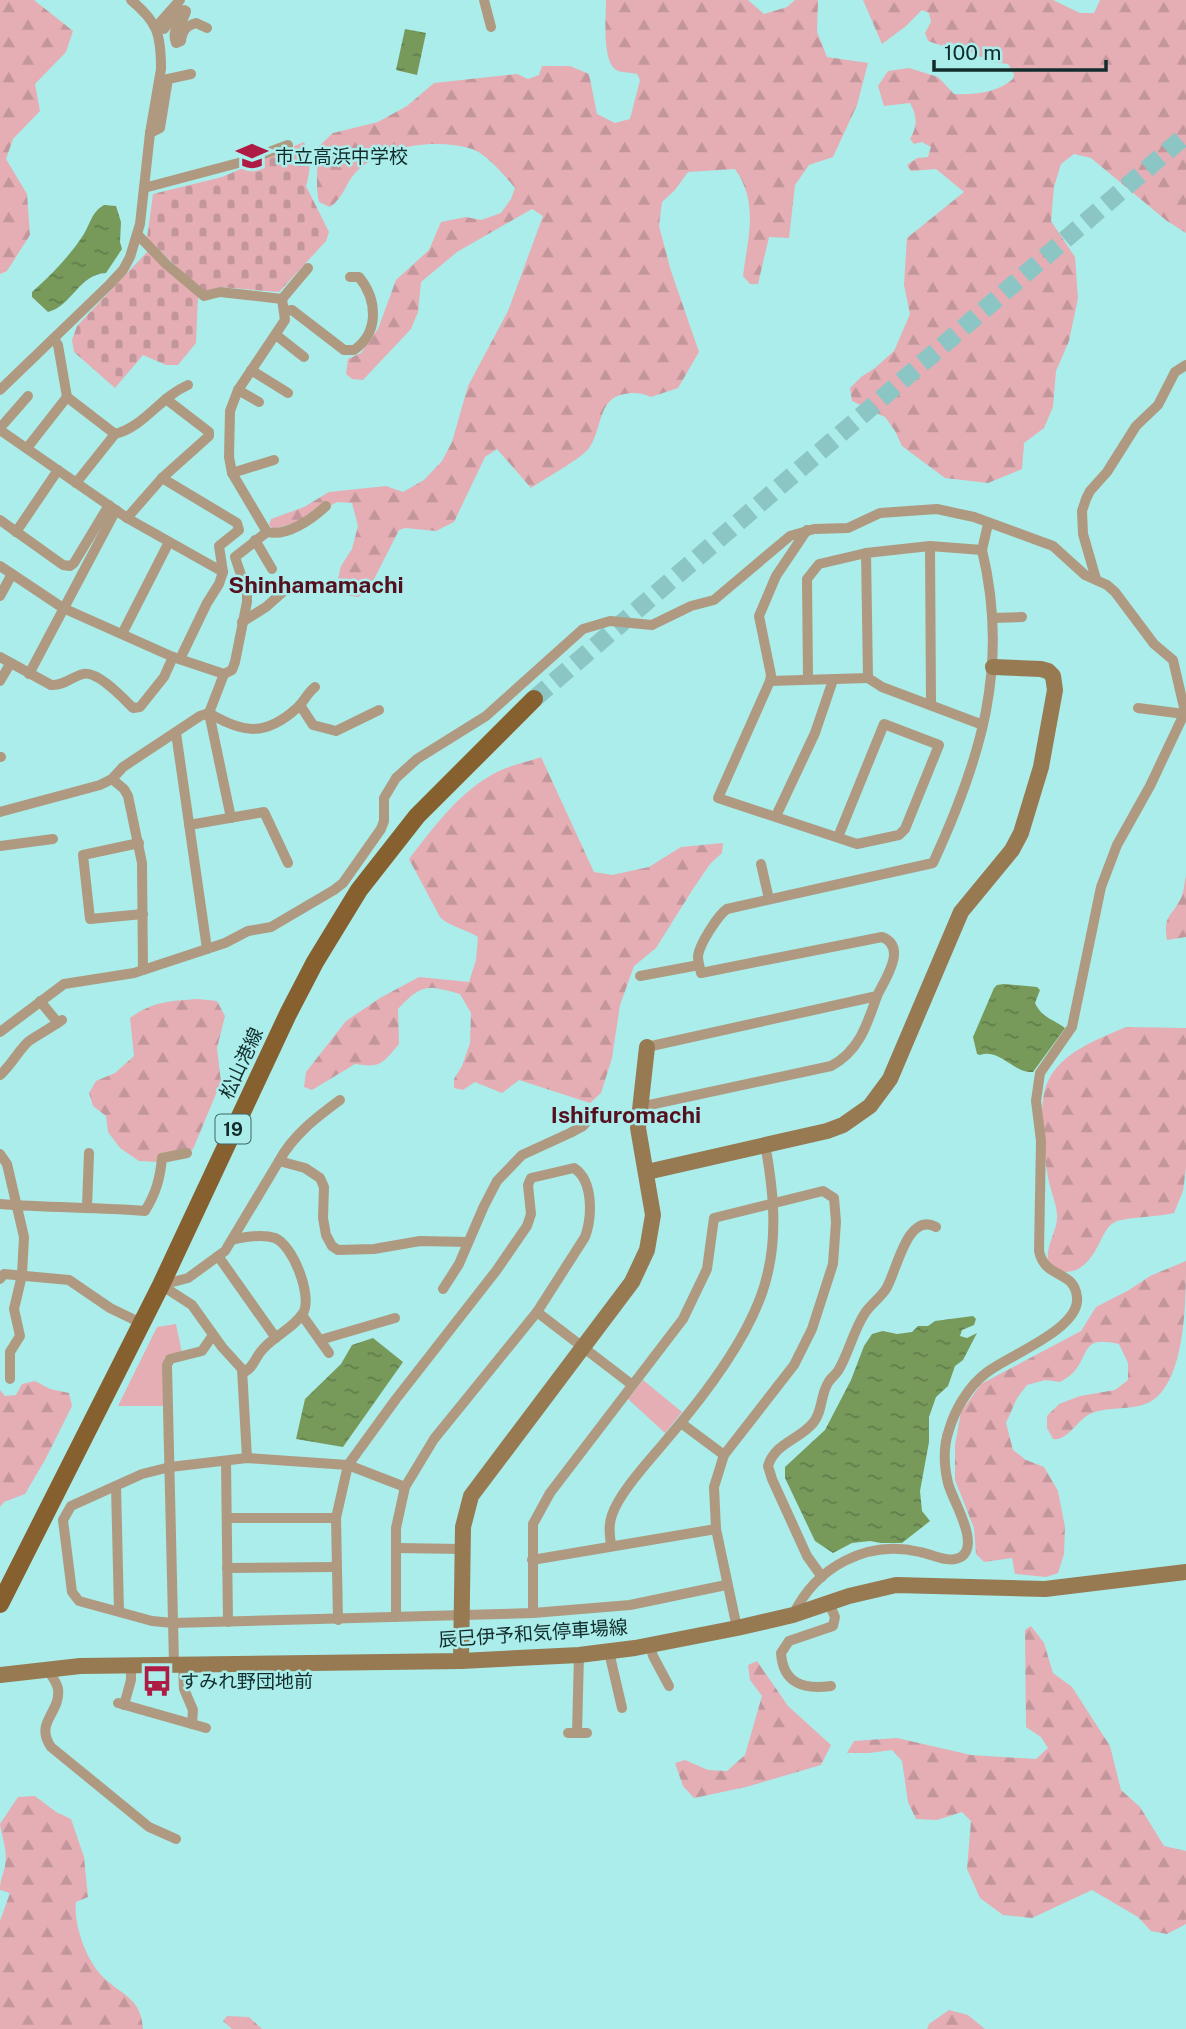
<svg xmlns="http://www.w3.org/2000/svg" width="1186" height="2029" font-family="'Public Sans','Noto Sans JP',sans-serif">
<defs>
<pattern id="forest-firs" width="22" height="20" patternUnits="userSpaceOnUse" patternTransform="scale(1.75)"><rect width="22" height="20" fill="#e4aeb4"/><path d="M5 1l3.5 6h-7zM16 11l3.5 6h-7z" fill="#c3969b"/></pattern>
<pattern id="cemetery-stones" width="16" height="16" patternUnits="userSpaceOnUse" patternTransform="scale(1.75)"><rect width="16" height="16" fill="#e4aeb4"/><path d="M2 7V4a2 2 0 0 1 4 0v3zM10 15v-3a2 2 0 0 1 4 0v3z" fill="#c3969b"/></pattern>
<pattern id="water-ripples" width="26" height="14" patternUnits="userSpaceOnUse" patternTransform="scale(1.75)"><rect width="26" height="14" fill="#779a5b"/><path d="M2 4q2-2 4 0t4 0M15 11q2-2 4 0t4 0" fill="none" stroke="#607e4b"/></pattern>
</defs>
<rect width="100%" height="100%" fill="#abedea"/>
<g fill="#e4aeb4">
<path d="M176,1324L182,1353L164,1358L165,1406H118L157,1327Z"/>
<path d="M643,1380L682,1412L665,1433L628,1399Z"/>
</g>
<g fill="url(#forest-firs)">
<path d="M0,0H34L73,31L66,52L35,84L40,111L13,139L6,159L27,194L30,235L7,271L0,274Z"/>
<path d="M606,0H748L764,14L787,7L795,0H818L817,32L827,57L868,63L857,105L833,157L809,165L795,185L789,238L769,237L758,284H750L743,276C748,237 759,203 735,169L688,172L675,190L662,202L659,226L671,271L699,352L678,388L651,397C641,393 636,392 625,394C597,398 603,429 589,448C581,459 544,479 531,488L497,449L485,457L454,522L436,531L405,528L399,530L368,591L358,597L344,595L338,579L341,566L352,549L358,526L352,503L337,502L302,521L273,529L269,525L271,519L304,507L329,492L386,486L403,492L424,480L442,461L452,442L468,386L508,311L543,216L532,209L457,252L421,282L418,312L411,329L363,380L352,379L346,374L348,359L361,353L378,329L396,280L429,250L441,222L466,217L481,220L501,213L511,199L515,188C506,177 486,153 472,149C436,138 382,145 355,173C345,185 343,198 330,207L319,202C315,187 318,164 318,147L333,133L378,122L407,106L434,83L517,74L528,79L539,75L542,66H570L589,74L597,114L615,123L630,119L640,80L637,74C630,72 619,73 615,69C602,58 606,16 606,0Z"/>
<path d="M863,0H1053L1080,13H1094L1100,0H1186V233L1167,221L1091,158L1074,154L1061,164L1054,187L1051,221L1075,257L1078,298L1069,341L1056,371L1053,407L1044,428L1024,443L1022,469L988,483L945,478L902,446L895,431L885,417L852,401L850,388L861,377L875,368L894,351L910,314L904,285L907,238L964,192L936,169L911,171L907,165L917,158L928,157L931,147L922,142L914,144L910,139C918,125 917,116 910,103L884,106L878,86L888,71L909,68L938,77L954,94C974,95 997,93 1013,79L1014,74L1008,64L992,62L953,44L943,46L928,41L925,33L931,22L929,13L922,10L906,26L882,44Z"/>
<path d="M541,757L594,872L612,875L649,867L681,847L723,843L722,853L710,864L693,889L656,948L634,966L620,1005L612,1058L601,1093L590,1103L519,1080L502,1093L475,1082L463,1090L454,1088V1079L462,1066L470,1043L471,1013L460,994C428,985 422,983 398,1009L399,1044C382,1064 381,1068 355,1064L312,1090L304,1087L306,1072L346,1021L380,998L419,977L469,982L476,960L478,937C466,929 450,927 440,917L409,859C435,826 460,790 499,771C512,765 527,762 541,757Z"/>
<path d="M1186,876V937L1167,940C1163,915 1171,918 1181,898C1184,892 1184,883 1186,876Z"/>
<path d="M198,999L217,1001L225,1016L217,1048L221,1082L193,1149L159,1162L139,1161L120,1148L108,1132L106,1116L93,1106L89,1093L96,1081L115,1073L134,1056L130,1018C153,1001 171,1001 198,999Z"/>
<path d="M1126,1027L1186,1028V1168L1183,1191L1174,1213C1158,1217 1126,1217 1115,1222C1101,1228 1099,1258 1078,1269C1073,1272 1063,1272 1057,1273C1035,1258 1059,1234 1057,1214C1056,1202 1050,1190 1048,1177C1044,1153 1037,1103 1048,1081C1062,1052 1098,1039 1126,1027Z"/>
<path d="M1186,1261C1186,1300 1186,1382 1150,1402C1132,1411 1110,1406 1092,1413C1077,1419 1069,1441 1053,1439L1047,1428V1416L1059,1404L1080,1396L1115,1390L1128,1380V1363L1119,1344C1082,1336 1091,1350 1074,1372C1070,1376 1065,1379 1060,1382L1045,1380L1027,1385L1017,1398L1006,1423L1013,1450L1026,1460L1044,1467L1058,1491L1065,1527L1064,1554L1058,1573L1046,1577L1015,1574L1012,1558L984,1562L976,1554L974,1528L955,1480V1445L961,1412L981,1384L1081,1331L1096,1307L1129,1290L1150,1276Z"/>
<path d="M35,1381L50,1389L69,1393L72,1406L45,1460L25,1494L4,1502L0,1507V1390L5,1396L16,1395L22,1384Z"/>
<path d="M1031,1626L1044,1643L1053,1673L1072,1687L1110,1746L1121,1790L1140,1807L1164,1846L1186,1851V1924L1167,1934L1151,1931L1138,1917L1092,1890L1032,1918L1003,1915L980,1898L967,1869L971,1821L962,1812L937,1820L916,1819L908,1802L902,1761L892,1750L869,1753H847L854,1741L897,1738L971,1755L1036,1759L1048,1748L1041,1737L1026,1727L1025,1630Z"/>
<path d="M757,1661L788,1706L831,1745L821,1765L746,1787L694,1798L683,1786L675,1763L685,1760L708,1770L727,1771L745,1755L762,1696L750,1680L748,1665Z"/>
<path d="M35,1796L56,1812L71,1819L84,1857L88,1897L76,1902C73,1925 87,1962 104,1978C123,1996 141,1998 143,2029H0V1921L10,1893L0,1890C0,1880 3,1875 5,1866C8,1851 2,1838 0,1824L18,1797Z"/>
<path d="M949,2010L968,2015L985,2029H927L929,2024Z"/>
<path d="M227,2016L249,2017L262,2029H232L223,2021Z"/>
</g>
<g fill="url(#cemetery-stones)">
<path d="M304,142C311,159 311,169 306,186L329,232L326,241L279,292L220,287L203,292L147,238L153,194L222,177Z"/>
<path d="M148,251L198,296L196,343L178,365H166L143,355L115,388L74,352L72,340L77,326Z"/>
</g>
<g fill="url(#water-ripples)">
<path d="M405,29L426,33L417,75L396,70Z"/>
<path d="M104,205L116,206L121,222L120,242L122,249L106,273C79,274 72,306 48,312L32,297V292C50,276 68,258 82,237C90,226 91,212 104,205Z"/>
<path d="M1004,984L1037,987L1040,990L1035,1003C1042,1018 1053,1019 1065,1028L1033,1072C1014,1074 1000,1048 980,1055L977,1054L973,1037L994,988L997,985Z"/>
<path d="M973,1316L976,1319L974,1325L962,1330L960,1336L967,1338L977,1333L963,1360L955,1366L948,1386L936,1397L929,1417V1442L920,1491L922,1511L930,1521L902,1543H881L870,1541L852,1543L833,1553L815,1541L785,1478V1467L825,1430L851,1380L864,1346L872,1334L883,1331L897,1334L912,1332L918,1326H928L935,1321Z"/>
<path d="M373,1338L403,1362L343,1447L296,1439L305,1399L341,1364L352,1345Z"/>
</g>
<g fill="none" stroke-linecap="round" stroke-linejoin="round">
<path stroke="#8cc6c4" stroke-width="18" stroke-dasharray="18 9" stroke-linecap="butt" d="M534,699L1186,135"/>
<g stroke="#af9a81" stroke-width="10">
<path d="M180,0L156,27L164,29L176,14L184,10L186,11C184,24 170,27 176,43L181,41C182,31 186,26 196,23L207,28"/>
<path d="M484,0L491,27"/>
<path d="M150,133L160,128L168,79L191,74"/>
<path d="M144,188L242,162L288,145"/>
<path d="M138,235L166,264L204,296L220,292L282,299L308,268"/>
<path d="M286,311L292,310L344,350H354C380,332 377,299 359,277H350"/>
<path d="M276,335L304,357"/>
<path d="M54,339L58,345L67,397L115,434C144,427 160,397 188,385"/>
<path d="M251,370L288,393"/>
<path d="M0,390L110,284L123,270L130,257L140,224L150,133L161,69C161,35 158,22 131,0"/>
<path d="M238,390L259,402"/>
<path d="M0,428L28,396"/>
<path d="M0,430L127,518L223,572"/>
<path d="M27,448L67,397"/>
<path d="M232,473L274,460"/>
<path d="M162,478L209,436V432L166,399"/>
<path d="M76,483L115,434"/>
<path d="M127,518L162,478L237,523L239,530L219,546L223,572L219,584L207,603L180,659"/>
<path d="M0,520L63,565L70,566L74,563L109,505"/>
<path d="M16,532L58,470"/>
<path d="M267,532C287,537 312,519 326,506"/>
<path d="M255,540L272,569"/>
<path d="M930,546L931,704"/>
<path d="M982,550L988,524"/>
<path d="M0,566L63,608L173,657L224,674"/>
<path d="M1096,579L1083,534L1082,511L1086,499L1090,491L1107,472L1136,426L1158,405L1175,372L1186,365"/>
<path d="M0,596L12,574"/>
<path d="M992,618L1022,617"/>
<path d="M242,622L266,607L285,590"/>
<path d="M122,634L169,542"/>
<path d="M0,657L51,685C64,686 71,677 83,674C97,670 123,698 133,708L140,707L164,677L173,657"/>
<path d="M29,674L116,510"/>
<path d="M808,679L807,579L819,564L866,553"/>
<path d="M0,681L10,664"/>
<path d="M770,681L771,675L759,616L776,576L807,530"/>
<path d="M300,705L313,725L336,731L379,710"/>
<path d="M1138,708L1184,714"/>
<path d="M209,713C244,734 266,736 297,708C304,702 307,693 315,687"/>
<path d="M176,733L207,949"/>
<path d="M0,757H1"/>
<path d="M112,779L124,789L128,796L142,863L143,970"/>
<path d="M0,812L100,785L112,779L123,767L200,716L209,713"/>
<path d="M776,816L815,733L833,680"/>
<path d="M231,818L209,713L224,674L232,670L235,662L247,602V593L235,557L267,532L232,473L229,457L230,411L238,390L285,320L282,299"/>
<path d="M189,825L264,812L288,863"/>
<path d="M838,837L884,724L939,745L905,829L899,835L857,844L718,798L770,681L868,678"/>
<path d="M139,843L83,855L90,919L143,914"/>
<path d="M0,846L53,839"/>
<path d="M761,864L769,899"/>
<path d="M640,976L699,965"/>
<path d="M40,1001L58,1023"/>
<path d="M0,1032L64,984L134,973L225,943L248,931L271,927L334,890L343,883L381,829L384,821V798L396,778L417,759L486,716L583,629L610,621L652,625L691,606L714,600L790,536L814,529L848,528L880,513L937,509L974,517L1053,546L1085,575L1107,585L1115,592L1154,644L1173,660L1185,712L1150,786L1117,845L1101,887L1072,1027L1040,1073L1036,1101L1041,1141L1039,1251C1045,1280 1074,1269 1077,1297C1081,1329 1007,1356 986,1373C969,1386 955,1409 949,1430C943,1447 944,1466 948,1483C952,1500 981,1544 961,1557C949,1564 932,1554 920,1552C867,1539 816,1567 793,1615"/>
<path d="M647,1047L877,996C885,979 908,947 882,937L701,973C700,968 698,962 698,956C699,945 718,915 727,909L933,863C981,759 1010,665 982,550L930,546L866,553L868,678L882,687L983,725"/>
<path d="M0,1075C10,1067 21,1047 29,1041C39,1034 51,1028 62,1020"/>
<path d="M640,1107L831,1066C859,1051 867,1025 877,996"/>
<path d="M0,1154L7,1164L24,1237L22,1275L14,1309L20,1336L10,1352V1379"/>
<path d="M279,1161C294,1134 316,1118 340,1100"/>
<path d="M0,1204C48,1208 96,1207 145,1211C156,1193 160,1179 162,1158L187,1153"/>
<path d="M87,1207L89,1153"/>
<path d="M232,1240C244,1237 263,1234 275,1238C293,1245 313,1297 303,1313C294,1328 274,1336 263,1349C255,1357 254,1368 243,1373"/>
<path d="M218,1256L276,1338"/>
<path d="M0,1279L4,1274L69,1280L110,1308L141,1323"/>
<path d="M443,1289L459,1264L484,1206L497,1181L522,1155L570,1133L583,1126L590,1118"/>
<path d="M537,1312L631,1384"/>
<path d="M302,1315L329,1353"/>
<path d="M320,1340L395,1318"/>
<path d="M681,1423L724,1455"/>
<path d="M247,1458L242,1369L222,1347L192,1305L161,1285L188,1278L225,1251L279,1161L305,1168L320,1178L324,1187L323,1218L326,1235L332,1246L338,1250L374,1249L420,1241L468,1242"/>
<path d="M226,1461L228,1622"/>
<path d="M116,1486L119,1611"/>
<path d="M405,1487L348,1465L247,1458L170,1467L142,1474L71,1506L63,1520L72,1592L79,1601L152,1621L173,1623L533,1613L630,1605L726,1585"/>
<path d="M227,1518H336"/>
<path d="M611,1546C610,1535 608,1526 612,1515C620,1491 652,1458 668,1438C705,1395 754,1331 767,1276C778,1233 773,1187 765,1144"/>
<path d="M396,1548L462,1549"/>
<path d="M532,1560L716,1529"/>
<path d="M227,1568L336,1567"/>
<path d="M822,1577L807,1556L772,1479L768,1466C775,1443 799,1440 813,1423C823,1411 820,1396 828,1383C830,1379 835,1375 838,1371C849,1353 853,1331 865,1313C871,1304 880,1298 886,1289C897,1271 907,1211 936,1227"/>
<path d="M829,1603L835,1617L833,1626L789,1641L781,1653C783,1683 803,1690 831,1686"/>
<path d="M533,1613V1524L550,1493L683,1319L707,1269L714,1218L823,1191L834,1198L836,1222L833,1264L812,1329L794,1365L724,1455L714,1487L716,1529L737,1628"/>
<path d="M338,1620L336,1518L348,1465L396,1399L496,1271L527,1226L531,1214L528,1185L531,1178L574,1168C594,1181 592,1218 585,1237L537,1312L434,1439L405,1487L396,1528V1617"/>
<path d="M650,1645L653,1656L669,1686"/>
<path d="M609,1652L622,1708"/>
<path d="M174,1664L167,1365L170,1359L202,1351L213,1335"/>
<path d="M183,1664L184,1689L193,1710L192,1724"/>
<path d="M47,1669C51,1675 57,1682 58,1689C61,1713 34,1722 51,1747L149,1827L176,1839"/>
<path d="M118,1703L206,1728"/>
<path d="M124,1705L131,1680V1665"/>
<path d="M568,1733H587"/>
<path d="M577,1733L579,1655"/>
</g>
<g stroke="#977952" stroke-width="16">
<path d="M647,1172L827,1131L843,1125L870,1106L890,1079L961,912L1012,850L1021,833L1041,767L1055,690L1053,676L1048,671L1041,669L993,667"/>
<path d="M461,1661L463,1527L471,1496L632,1282L647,1250L653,1215L638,1128L647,1047"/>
<path d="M0,1675L80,1666L461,1661L579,1655L635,1648L737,1628L793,1615L849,1596L896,1585L1045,1589L1186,1572"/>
</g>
<path stroke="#86602e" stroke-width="18" d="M0,1604L161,1285L288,1014L315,962L359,890L417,816L534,699"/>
</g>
<defs>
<symbol id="school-bare" viewBox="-9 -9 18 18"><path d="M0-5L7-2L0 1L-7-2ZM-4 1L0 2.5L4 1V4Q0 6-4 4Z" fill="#ae1b44" stroke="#abedea" stroke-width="2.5" paint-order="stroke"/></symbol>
<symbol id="bus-bare" viewBox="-9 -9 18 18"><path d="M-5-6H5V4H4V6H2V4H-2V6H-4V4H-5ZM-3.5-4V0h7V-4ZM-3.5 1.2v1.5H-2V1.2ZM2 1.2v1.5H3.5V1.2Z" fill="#ae1b44" stroke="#abedea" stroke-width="2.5" paint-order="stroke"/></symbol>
</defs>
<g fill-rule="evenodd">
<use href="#school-bare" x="230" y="134" width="44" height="44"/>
<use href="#bus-bare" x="135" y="1659" width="44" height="44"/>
</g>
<g text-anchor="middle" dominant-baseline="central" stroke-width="5" stroke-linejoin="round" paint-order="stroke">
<rect fill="#abedea" stroke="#3f6664" stroke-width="2" x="215.5" y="1114.5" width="35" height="29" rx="5"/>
<g font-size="18" font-weight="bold" fill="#112c2b">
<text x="233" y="1129">19</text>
</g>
<g font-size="19" fill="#112c2b" stroke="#abedea" text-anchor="start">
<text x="275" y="156">市立高浜中学校</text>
<text x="180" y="1681">すみれ野団地前</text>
</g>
<g font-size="19" fill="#112c2b" stroke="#abedea">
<text transform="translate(241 1063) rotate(-65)">松山港線</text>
<text transform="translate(533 1633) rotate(-4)">辰巳伊予和気停車場線</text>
</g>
<g font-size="23" font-weight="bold" fill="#551020" stroke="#abedea">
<text x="316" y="584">Shinhamamachi</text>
<text x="626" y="1114">Ishifuromachi</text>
</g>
</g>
<path d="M934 60v10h172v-10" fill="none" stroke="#112c2b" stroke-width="3.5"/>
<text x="944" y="60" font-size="21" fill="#112c2b" stroke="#abedea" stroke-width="5" paint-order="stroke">100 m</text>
</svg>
